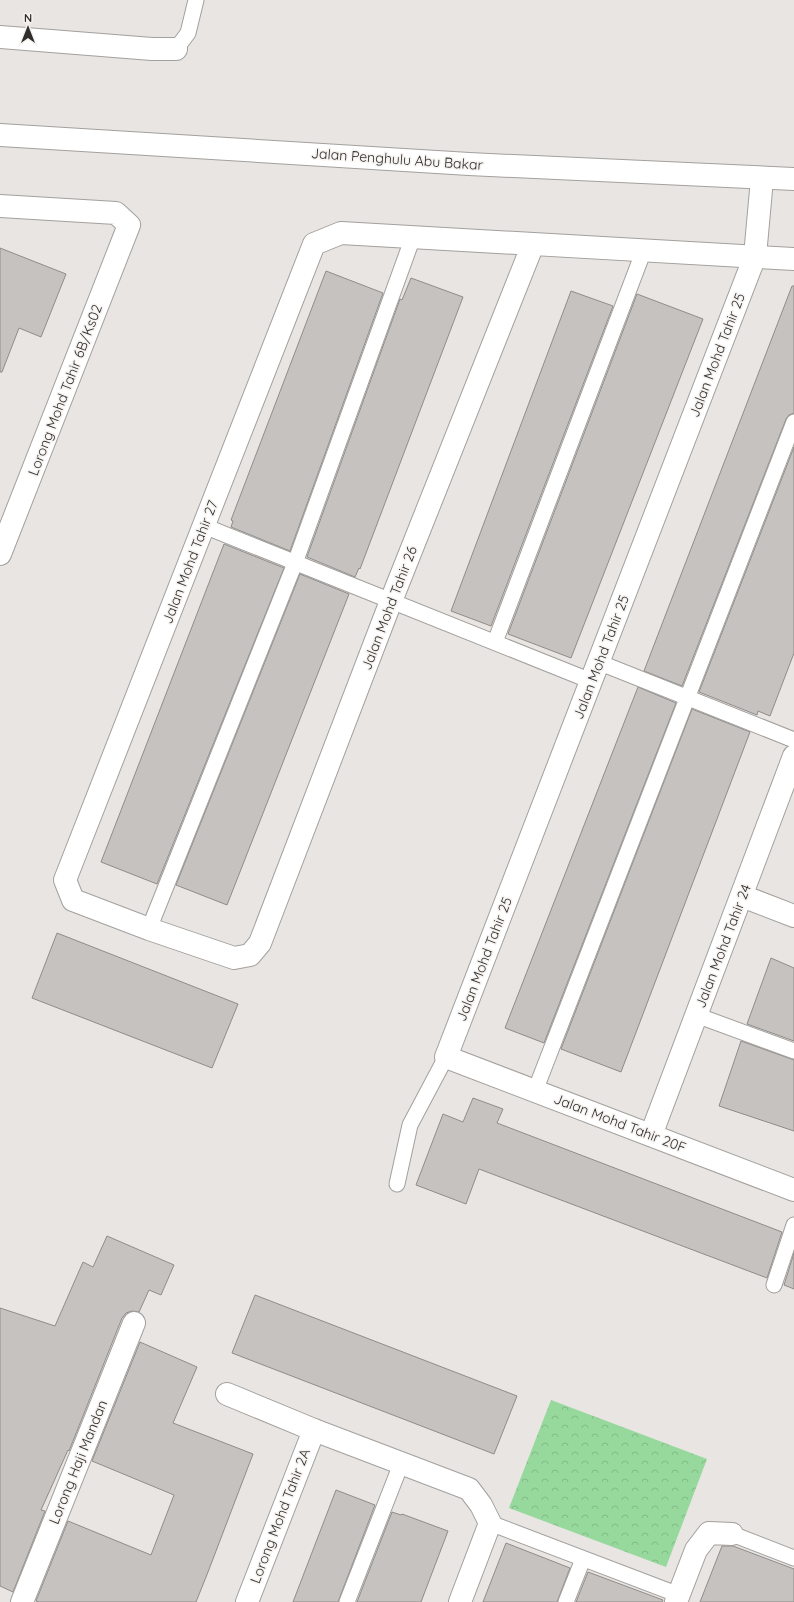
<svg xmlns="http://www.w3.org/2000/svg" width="794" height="1602" font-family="Quicksand,sans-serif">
<defs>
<pattern id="park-crowns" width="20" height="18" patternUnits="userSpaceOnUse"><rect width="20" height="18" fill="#97d89d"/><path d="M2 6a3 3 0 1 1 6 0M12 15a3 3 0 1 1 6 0" fill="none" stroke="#82ba88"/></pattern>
</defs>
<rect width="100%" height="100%" fill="#e8e5e2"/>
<path fill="url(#park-crowns)" d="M551,1400L707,1459L666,1567L509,1508Z"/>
<g fill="#c5c2bf" stroke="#8f8c89">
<path d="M0,248L66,274L41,337L19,328L2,372H0Z"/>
<path d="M326,271L383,293L290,551L231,527L233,521L231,520Z"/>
<path d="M411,278L463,297L360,569L359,568L355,577L307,557L400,299L402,300Z"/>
<path d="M792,286H794V413L789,415L786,419L682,686L644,671Z"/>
<path d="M571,291L613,306L491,626L451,611Z"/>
<path d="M637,294L703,319L571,658L508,634Z"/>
<path d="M794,447V653L770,716L758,711L757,715L699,692Z"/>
<path d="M224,544L284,568L157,884L101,862Z"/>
<path d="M300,574L349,594L227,905L176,885Z"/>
<path d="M638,687L676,703L544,1043L505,1028Z"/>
<path d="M692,709L750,732L621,1072L561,1049Z"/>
<path d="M57,933L238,1004L212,1068L32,998Z"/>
<path d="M771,958L794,968V1041L747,1024Z"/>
<path d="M741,1041L794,1060V1131L719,1106Z"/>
<path d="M473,1098L503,1109L497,1123L782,1232L767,1278L479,1169L466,1204L416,1185L443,1114L463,1122Z"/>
<path d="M107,1236L174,1265L161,1295L149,1290L139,1312L132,1311L126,1313L122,1318L69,1451L68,1450L41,1510L45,1511L13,1592L0,1586V1308L55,1326L83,1262L93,1267Z"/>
<path d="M794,1253V1289L784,1285Z"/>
<path d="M255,1295L517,1396L494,1454L232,1353Z"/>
<path d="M140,1342L197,1367L173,1423L253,1454L208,1572L196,1602H39L36,1601L68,1521L151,1555L174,1495L92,1461Z"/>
<path d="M336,1490L375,1505L338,1602H293Z"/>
<path d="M392,1512L401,1515L402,1514L448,1531L421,1602H357Z"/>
<path d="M506,1543L570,1568L557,1602H483Z"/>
<path d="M722,1546H733L794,1569V1602H700Z"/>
<path d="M588,1572L663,1600L662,1602H576Z"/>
</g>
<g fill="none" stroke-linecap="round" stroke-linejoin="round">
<defs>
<g id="lane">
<path d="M176,49L188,33L196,0"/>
<path d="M204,526L591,681"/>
<path d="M495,642L644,250"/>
<path d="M598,662L794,740"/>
<path d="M149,929L295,563L413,237"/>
<path d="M696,1015L794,1051"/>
<path d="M535,1091L794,422"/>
<path d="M397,1184L410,1125L446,1057"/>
<path d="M774,1285L794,1225"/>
<path d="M490,1523L679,1595"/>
<path d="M732,1534L794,1558"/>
<path d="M347,1602L401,1464"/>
<path d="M566,1602L583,1559"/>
</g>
<g id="street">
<path d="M0,37L152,49H176"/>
<path d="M0,135L469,164L794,179"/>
<path d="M762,179L755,256L446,1057L794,1190"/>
<path d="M0,206L116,213L129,225L0,554"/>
<path d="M533,244L391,601L260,943L250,955L234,958L149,929L73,900L65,880L314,244L341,233L794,259"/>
<path d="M742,896L794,916"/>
<path d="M651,1135L794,756"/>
<path d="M227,1394L314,1430L469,1489L481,1505L490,1523L460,1602"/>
<path d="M22,1602L134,1323"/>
<path d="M247,1602L314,1430"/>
<path d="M676,1602L696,1550L709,1533L732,1534"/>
</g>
</defs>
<use href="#lane" stroke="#a3a09d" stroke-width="17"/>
<use href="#street" stroke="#a3a09d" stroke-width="24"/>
<use href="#lane" stroke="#fff" stroke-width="15"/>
<use href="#street" stroke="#fff" stroke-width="22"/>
</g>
<g text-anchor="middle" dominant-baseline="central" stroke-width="3" stroke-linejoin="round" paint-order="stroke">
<g font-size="14" fill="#2f2e2d" stroke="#f5f2ef">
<text transform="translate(397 159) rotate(4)">Jalan Penghulu Abu Bakar</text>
<text transform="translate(717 355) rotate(-69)">Jalan Mohd Tahir 25</text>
<text transform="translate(65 390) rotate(-69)">Lorong Mohd Tahir 6B/Ks02</text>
<text transform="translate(190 562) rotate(-69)">Jalan Mohd Tahir 27</text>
<text transform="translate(389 608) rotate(-69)">Jalan Mohd Tahir 26</text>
<text transform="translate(601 657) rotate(-69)">Jalan Mohd Tahir 25</text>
<text transform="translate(723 946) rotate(-69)">Jalan Mohd Tahir 24</text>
<text transform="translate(484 959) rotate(-69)">Jalan Mohd Tahir 25</text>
<text transform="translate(620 1123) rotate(21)">Jalan Mohd Tahir 20F</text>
<text transform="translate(78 1462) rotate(-68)">Lorong Haji Mandan</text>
<text transform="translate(280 1516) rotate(-69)">Lorong Mohd Tahir 2A</text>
</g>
</g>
<g transform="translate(28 28)" stroke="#f5f2ef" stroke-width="3" paint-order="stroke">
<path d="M0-3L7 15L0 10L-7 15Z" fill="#2f2e2d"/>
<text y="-6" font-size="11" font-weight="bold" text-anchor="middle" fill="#2f2e2d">N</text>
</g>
</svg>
